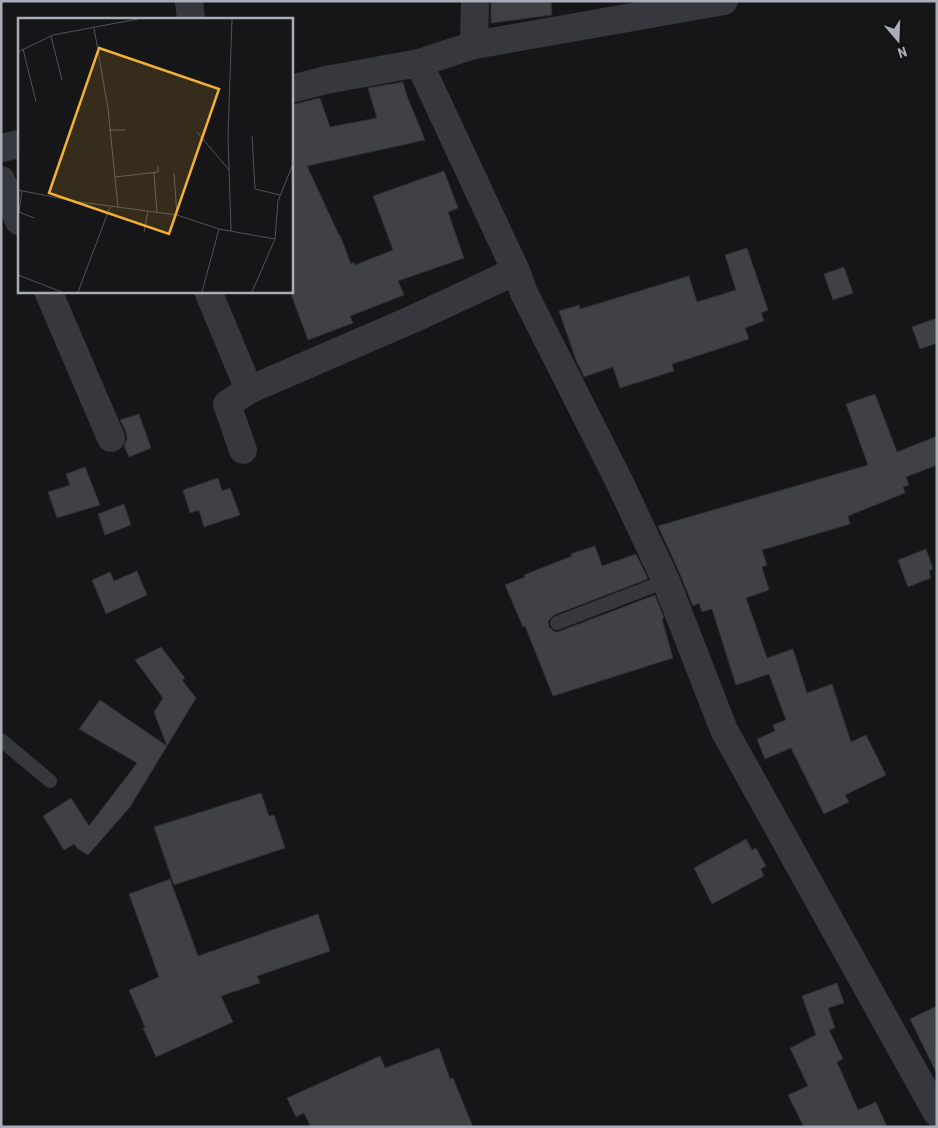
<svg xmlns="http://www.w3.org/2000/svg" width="938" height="1128" font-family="'Roboto Condensed',sans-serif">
<rect width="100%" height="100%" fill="#161618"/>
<g fill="#404145" stroke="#303034">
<path d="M491,1H551L552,15L491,23Z"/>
<path d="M403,82L407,96L425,140L307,166L339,235H340L351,264L354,262L355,265L393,250L373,196L444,171L458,208L448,212L464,258L398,281L404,295L350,316L353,323L308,340L291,294V105L320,98L330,127L377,118L368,88Z"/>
<path d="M747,248L768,310L761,313L764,321L745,328L749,339L672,364L674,371L620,388L613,367L584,377L576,360L559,311L579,305L580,309L689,276L697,302L736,290L725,255Z"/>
<path d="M844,267L853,293L833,300L824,274Z"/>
<path d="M937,318V343L920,349L912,327Z"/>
<path d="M875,394L897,452L937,436V465L906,477L909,485L903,487L905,493L848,516L850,524L762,550L767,565L762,567L769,590L746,598L767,658L793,649L807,693L832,684L851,742L866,735L886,775L845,795L849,802L824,814L791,748L765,759L757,739L775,731L773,725L786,720L769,674L736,685L712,609L702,612L699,603L693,606L680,574L658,526L868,465L846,404Z"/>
<path d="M139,414L151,448L129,457L124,446L127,439L126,432L120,420Z"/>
<path d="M85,467L100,505L57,518L48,492L70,485L66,474Z"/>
<path d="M218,478L222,491L230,488L240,515L204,527L199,510L190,513L183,490Z"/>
<path d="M124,504L131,525L105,535L98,514Z"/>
<path d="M595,546L602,566L636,554L648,579L554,615L548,621L549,627L555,632L560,631L655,595L664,618L662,619L673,658L553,696L525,626L523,627L505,585L525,577L524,575L572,556L571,554Z"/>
<path d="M926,549L933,569L929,571L931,578L908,587L898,560Z"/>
<path d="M137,571L147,595L106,614L92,580L110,572L114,581Z"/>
<path d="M161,647L185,678L182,680L196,698L167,746L154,712L163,698L135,660Z"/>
<path d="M100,700L167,746L130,807L88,855L77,848L74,844L64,850L43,816L71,798L89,826L137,763L79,729Z"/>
<path d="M261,793L269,816L274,815L285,848L174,885L154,827Z"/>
<path d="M746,839L752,850L756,848L766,866L761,869L764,876L712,904L694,868Z"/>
<path d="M170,879L198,956L318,914L330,951L257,976L260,983L221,996L233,1022L156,1057L143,1028L145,1027L129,990L159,977L129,894Z"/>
<path d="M837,983L844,1003L828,1008L835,1028L829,1030L843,1059L837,1062L858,1110L876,1102L887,1127H804L788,1095L808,1086L790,1048L816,1035L802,996Z"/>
<path d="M937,1006V1074L910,1019Z"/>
<path d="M439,1048L450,1079L453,1078L473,1127H311L304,1113L296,1117L287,1098L380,1056L385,1068Z"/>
</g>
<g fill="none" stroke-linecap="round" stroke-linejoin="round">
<g stroke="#37383d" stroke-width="14">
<path d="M557,623L666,581"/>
<path d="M1,740L50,781"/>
</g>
<g stroke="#37383d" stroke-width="28">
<path d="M189,1L191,19"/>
<path d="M474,45L475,1"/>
<path d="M419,63L516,271L524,293L619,481L666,581L724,730L937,1113"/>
<path d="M291,89L326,80L419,63L474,45L724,1"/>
<path d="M1,148L19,144"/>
<path d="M1,180L19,221"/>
<path d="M48,291L111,438"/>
<path d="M208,291L249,390"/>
<path d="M243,450L227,404L249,390L413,319L516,271"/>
</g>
</g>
<g transform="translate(18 18)">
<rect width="275" height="275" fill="#161618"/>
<path fill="none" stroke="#505258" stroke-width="1" d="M76,10L90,91L100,189M33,18L44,62M5,31L18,84M0,34L35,17L120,1M91,112H107M179,114L211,152M234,118L237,171L262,177M136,155L139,195M156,155L159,197M97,159L140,154V148M0,172L55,183L159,197L201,211M4,173L1,194L16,200M213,213L210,119L214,1M126,214L130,193M0,257L44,274M60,274L92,189M184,274L201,211L257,221M234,274L257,221L260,183L275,146"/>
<path fill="#f2b134" fill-opacity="0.15" stroke="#f2b134" stroke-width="2.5" d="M81,30L201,71L151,216L31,175Z"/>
<rect width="275" height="275" fill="none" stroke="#a8adb8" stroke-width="2.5"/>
</g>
<rect width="938" height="1128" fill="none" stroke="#a8adb8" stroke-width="5"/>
<g transform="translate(898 40) rotate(161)" stroke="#111113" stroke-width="4" paint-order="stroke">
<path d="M0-4L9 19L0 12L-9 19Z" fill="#a8adb8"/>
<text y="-8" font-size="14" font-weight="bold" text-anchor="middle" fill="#a8adb8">N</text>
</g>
</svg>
